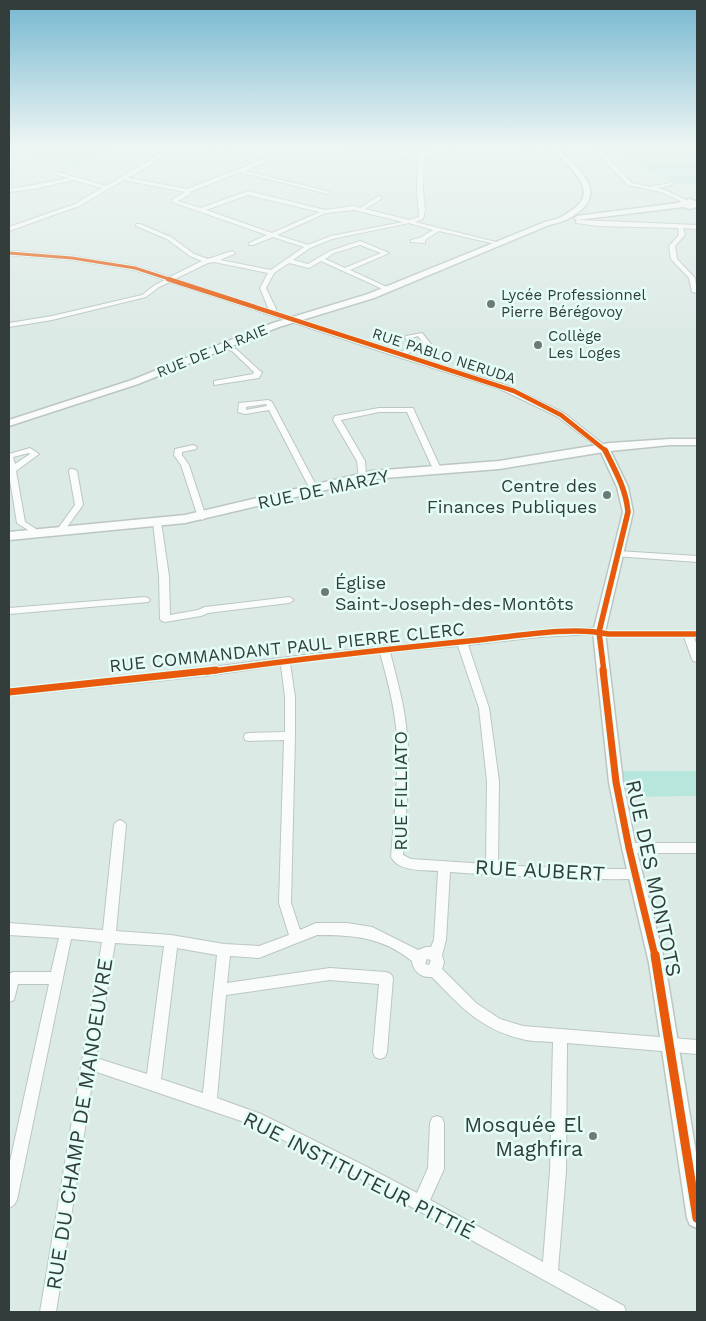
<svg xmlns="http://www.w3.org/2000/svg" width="706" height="1321" font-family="'Work Sans',sans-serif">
<rect width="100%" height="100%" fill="#dceae6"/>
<g fill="#b7e7dc">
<path d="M9,147H106L112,151L77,169L23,156L9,161Z"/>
<path d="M594,147H697V183L678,184Z"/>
<path d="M622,771H697V796L626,797Z"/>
</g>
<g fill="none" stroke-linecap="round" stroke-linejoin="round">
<defs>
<g id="minor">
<path d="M168,147H173L148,166L128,178L187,189L255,163L210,147H216L260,161L270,156L286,154L512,150L538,147L536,148L512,152L424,154L423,189L425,211L423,219L415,222L500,243V245L439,231L425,240V243L411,242V240L420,238L433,230L409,223L332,239L310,248L293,260L308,264L330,251L360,241L389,253L350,270L389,288V290H385L321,261L309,268L289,263L274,273L266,288L276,309L275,312L400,353L410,346L405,337L406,336L422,333L431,344L430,345L416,348L406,355L506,385L564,413L608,448L604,450H601L558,417L500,389L398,357L170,282L159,287L146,297L52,320L9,327V323L52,316L142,295L155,285L165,280L134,270L72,260L9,255V251L72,256L135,266L170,277L202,261L190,256L167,239L136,226V224H140L171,237L194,254L208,259L232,251L235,253L234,254L220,260L271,270L304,247L273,237L253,245H249V243L267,235L172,202V200L185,192L124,180L79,206L9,231V227L75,204L102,188L73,180L34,189L9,192V189L34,185L68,178L55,174L57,172L106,186L144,164ZM419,154L417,189L419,215V217L409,220L365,209L381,199L382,198L379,196L360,208L354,206L325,210L248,191L201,208L178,201L190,194V192L240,172L328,194L331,192L245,171L273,158L286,156ZM248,195L320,212L272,233L206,210ZM354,210L403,222L331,236L308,245L277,235L326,213ZM360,245L381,253L345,268L325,259L334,253ZM214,262L268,273L260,288L269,310L175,279L208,263ZM418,336L423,343L416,344L412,338Z"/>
<path d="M560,147H570L600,151L632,183L651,187L674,182V184L658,188L665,190L688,201L683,202L661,192L628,185L597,153Z"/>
<path d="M578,220L697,225V229L683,228L685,235L675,246L677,259L695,278L697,293L692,292L689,278L671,259L669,246L679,235L678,228L598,226L576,223V221Z"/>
<path d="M224,344L236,349L260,371L262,372L259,378L214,385V381L253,374L254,372L232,351L222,347L221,346Z"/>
<path d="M268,400L272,402L318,489L317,491H311L310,489L269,410L245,414L238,412L239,403ZM266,404L267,406L246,410V407Z"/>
<path d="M379,408H413L441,469L440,471H434L433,469L407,412H379L341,420L365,461L366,477L365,479H359L357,461L333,420L335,416Z"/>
<path d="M193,445L197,447L196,449L182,452V455L189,465L206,517L202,520L198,517L181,465L174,455L175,449Z"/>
<path d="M30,448L39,454L16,471L25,522L36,529L37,533L33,536L30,535L28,530L17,523L9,474V454ZM29,453L30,454L15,464L13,457Z"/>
<path d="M70,469H73L77,471L83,505L67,527L65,533L62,534L58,531L59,527L75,505L69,471Z"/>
<path d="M157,519L161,522L169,576L170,615L198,610L205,607L289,597L294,600L289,603L208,613L201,616L165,622L162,621L160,619L159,576L153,522Z"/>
<path d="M618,551L697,556V562L615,556L614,554Z"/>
<path d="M145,597L148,598L150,600L148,602L9,614V608Z"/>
<path d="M594,628L608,631H697V637H694L697,646V662L693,661L692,659L684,637H608L594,634L540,637L468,645L489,708L499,781L498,865L579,869H635L639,870L641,874L639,878L635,879C573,880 512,876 450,872L446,940L442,955L444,962L442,969L476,1003L500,1019L523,1026L697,1040V1054L567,1043L566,1171L558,1270L624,1306L626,1312H602L359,1178L253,1125L94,1071L56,1312H40L102,942L71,939L17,1200L14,1205L9,1208V1166L49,984H18L14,1000L9,1002V974L13,972H51L59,938L9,935V923L103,930L114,825L116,822L120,820L124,822L126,825L116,931L171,935L224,944L259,946L289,935L279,903L284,740L249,741L245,740L244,737L245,734L249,733L285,732V697L281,665L205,676L9,696V688L205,668L311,654L540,631ZM458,646L479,708L487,781L486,864L411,859L403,855C405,815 411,775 407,735C405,707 397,680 390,652ZM380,653C388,681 395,709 397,737C399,777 394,817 391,857C399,872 423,870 438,871L434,940L431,947H426L418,950L372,927L347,923H316L300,930L291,903L295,736V697L290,663ZM317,935C354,935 382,937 412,961C413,971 421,978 432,977C460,1006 480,1029 522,1039C532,1042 543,1041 553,1042L550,1171L543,1262L430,1200L444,1169V1123L442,1118L437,1116L432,1118L430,1123L428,1168L417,1193L369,1168L261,1114L217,1098L226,995L330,980L379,984L373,1052L375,1057L380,1059L385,1057L387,1052L393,978L391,974L386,972L330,968L227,983L230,956L259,958ZM115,943L164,946L147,1074L96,1058ZM177,948L217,955L203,1093L161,1079ZM427,959L431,960L429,965L425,964Z"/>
<path d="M629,843H697V853H629L625,851L623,848L625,845Z"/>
</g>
<g id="tertiary">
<path d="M550,147H556C572,163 607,188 581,210C570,219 563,222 549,225L374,298L279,327L138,384L9,426V420L132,380L273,323L368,294L545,222C561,218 563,217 576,207C600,187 563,162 550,147Z"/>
<path d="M690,199L697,202V207L689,209L683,207L577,220L574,218L577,216L678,203L681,201Z"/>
<path d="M604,445L609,448L628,487L633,512L605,632L623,782L636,848L665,963L697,1159V1228L690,1225L687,1218L649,963L622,848L609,782L593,632L623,512L617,487L599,448Z"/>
</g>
<path id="secondary" d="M670,439H697V445H670L610,451L499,469L372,479L185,523L9,540V532L185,515L372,471L499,461L610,443Z"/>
</defs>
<use href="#minor" stroke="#bbc6c3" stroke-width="2"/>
<use href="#tertiary" stroke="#bbc6c3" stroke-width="3"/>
<use href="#secondary" stroke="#bbc6c3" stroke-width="3"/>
<use href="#minor" fill="#fafcfb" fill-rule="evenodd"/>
<use href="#tertiary" fill="#fafcfb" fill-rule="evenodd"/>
<use href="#secondary" fill="#fafcfb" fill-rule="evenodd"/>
<defs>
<path id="cycleway-far4" d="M9,253L72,258L135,268L172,280"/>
<path id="cycleway-far3" d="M168,279L514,391L561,415L606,451"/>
<g id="cycleway-far2">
<path d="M207,672C297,659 388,649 479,640C517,636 571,626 608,634H697"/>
<path d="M604,672L599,632L628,512C626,489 615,470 605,450"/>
</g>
<g id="cycleway-far1">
<path d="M603,670L616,782L629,848L655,956"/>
<path d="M9,692L216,670"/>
</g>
<path id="cycleway" d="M655,955L697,1218"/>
</defs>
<use href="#cycleway-far4" stroke="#e4fef7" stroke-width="5"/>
<use href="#cycleway-far3" stroke="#e4fef7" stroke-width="6"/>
<use href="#cycleway-far2" stroke="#e4fef7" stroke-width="8"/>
<use href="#cycleway-far1" stroke="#e4fef7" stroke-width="10"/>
<use href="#cycleway" stroke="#e4fef7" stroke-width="12"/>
<use href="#cycleway-far4" stroke="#e8590c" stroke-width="3"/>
<use href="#cycleway-far3" stroke="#e8590c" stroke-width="4.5"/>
<use href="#cycleway-far2" stroke="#e8590c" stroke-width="5.5"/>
<use href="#cycleway-far1" stroke="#e8590c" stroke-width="7"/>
<use href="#cycleway" stroke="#e8590c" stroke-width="9"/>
</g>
<linearGradient id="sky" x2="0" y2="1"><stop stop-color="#75b7d0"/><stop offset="0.44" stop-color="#eff6f4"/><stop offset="1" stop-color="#eff6f4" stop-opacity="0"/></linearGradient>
<rect width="706" height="332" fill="url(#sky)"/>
<g fill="#6e7a77" stroke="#e4fef7" stroke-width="2">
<circle cx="491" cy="304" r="5"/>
<circle cx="538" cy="345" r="5"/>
<circle cx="607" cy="495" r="5"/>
<circle cx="325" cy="592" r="5"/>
<circle cx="593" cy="1136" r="5"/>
</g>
<g text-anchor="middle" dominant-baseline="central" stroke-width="5" stroke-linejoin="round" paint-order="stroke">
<g font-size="15" fill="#333d3b" stroke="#e4fef7" text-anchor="start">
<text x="501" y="295">Lycée Professionnel<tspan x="501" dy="17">Pierre Bérégovoy</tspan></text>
<text x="548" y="336">Collège<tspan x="548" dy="17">Les Loges</tspan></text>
</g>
<g font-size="15" fill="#333d3b" stroke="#e4fef7">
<text transform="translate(212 351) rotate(-22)">RUE DE LA RAIE</text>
<text transform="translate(444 356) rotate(18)">RUE PABLO NERUDA</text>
</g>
<g font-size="18" fill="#333d3b" stroke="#e4fef7" text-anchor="end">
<text x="597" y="485">Centre des<tspan x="597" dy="21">Finances Publiques</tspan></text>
<text x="335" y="582" text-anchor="start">Église<tspan x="335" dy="21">Saint-Joseph-des-Montôts</tspan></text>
</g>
<g font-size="18" fill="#333d3b" stroke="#e4fef7">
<text transform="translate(323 489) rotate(-12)">RUE DE MARZY</text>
<text transform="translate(287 647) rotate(-6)">RUE COMMANDANT PAUL PIERRE CLERC</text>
<text transform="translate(400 791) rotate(-90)">RUE FILLIATO</text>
</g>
<g font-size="21" fill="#333d3b" stroke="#e4fef7">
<text transform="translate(540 870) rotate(3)">RUE AUBERT</text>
<text transform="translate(654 878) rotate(78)">RUE DES MONTOTS</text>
<text transform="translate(79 1124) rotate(-81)">RUE DU CHAMP DE MANOEUVRE</text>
<text transform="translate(359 1175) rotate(27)">RUE INSTITUTEUR PITTIÉ</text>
</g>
<g font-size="21" fill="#333d3b" stroke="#e4fef7" text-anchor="end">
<text x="583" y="1124">Mosquée El<tspan x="583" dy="24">Maghfira</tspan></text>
</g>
</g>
<rect width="706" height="1321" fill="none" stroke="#333d3b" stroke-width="20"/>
</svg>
